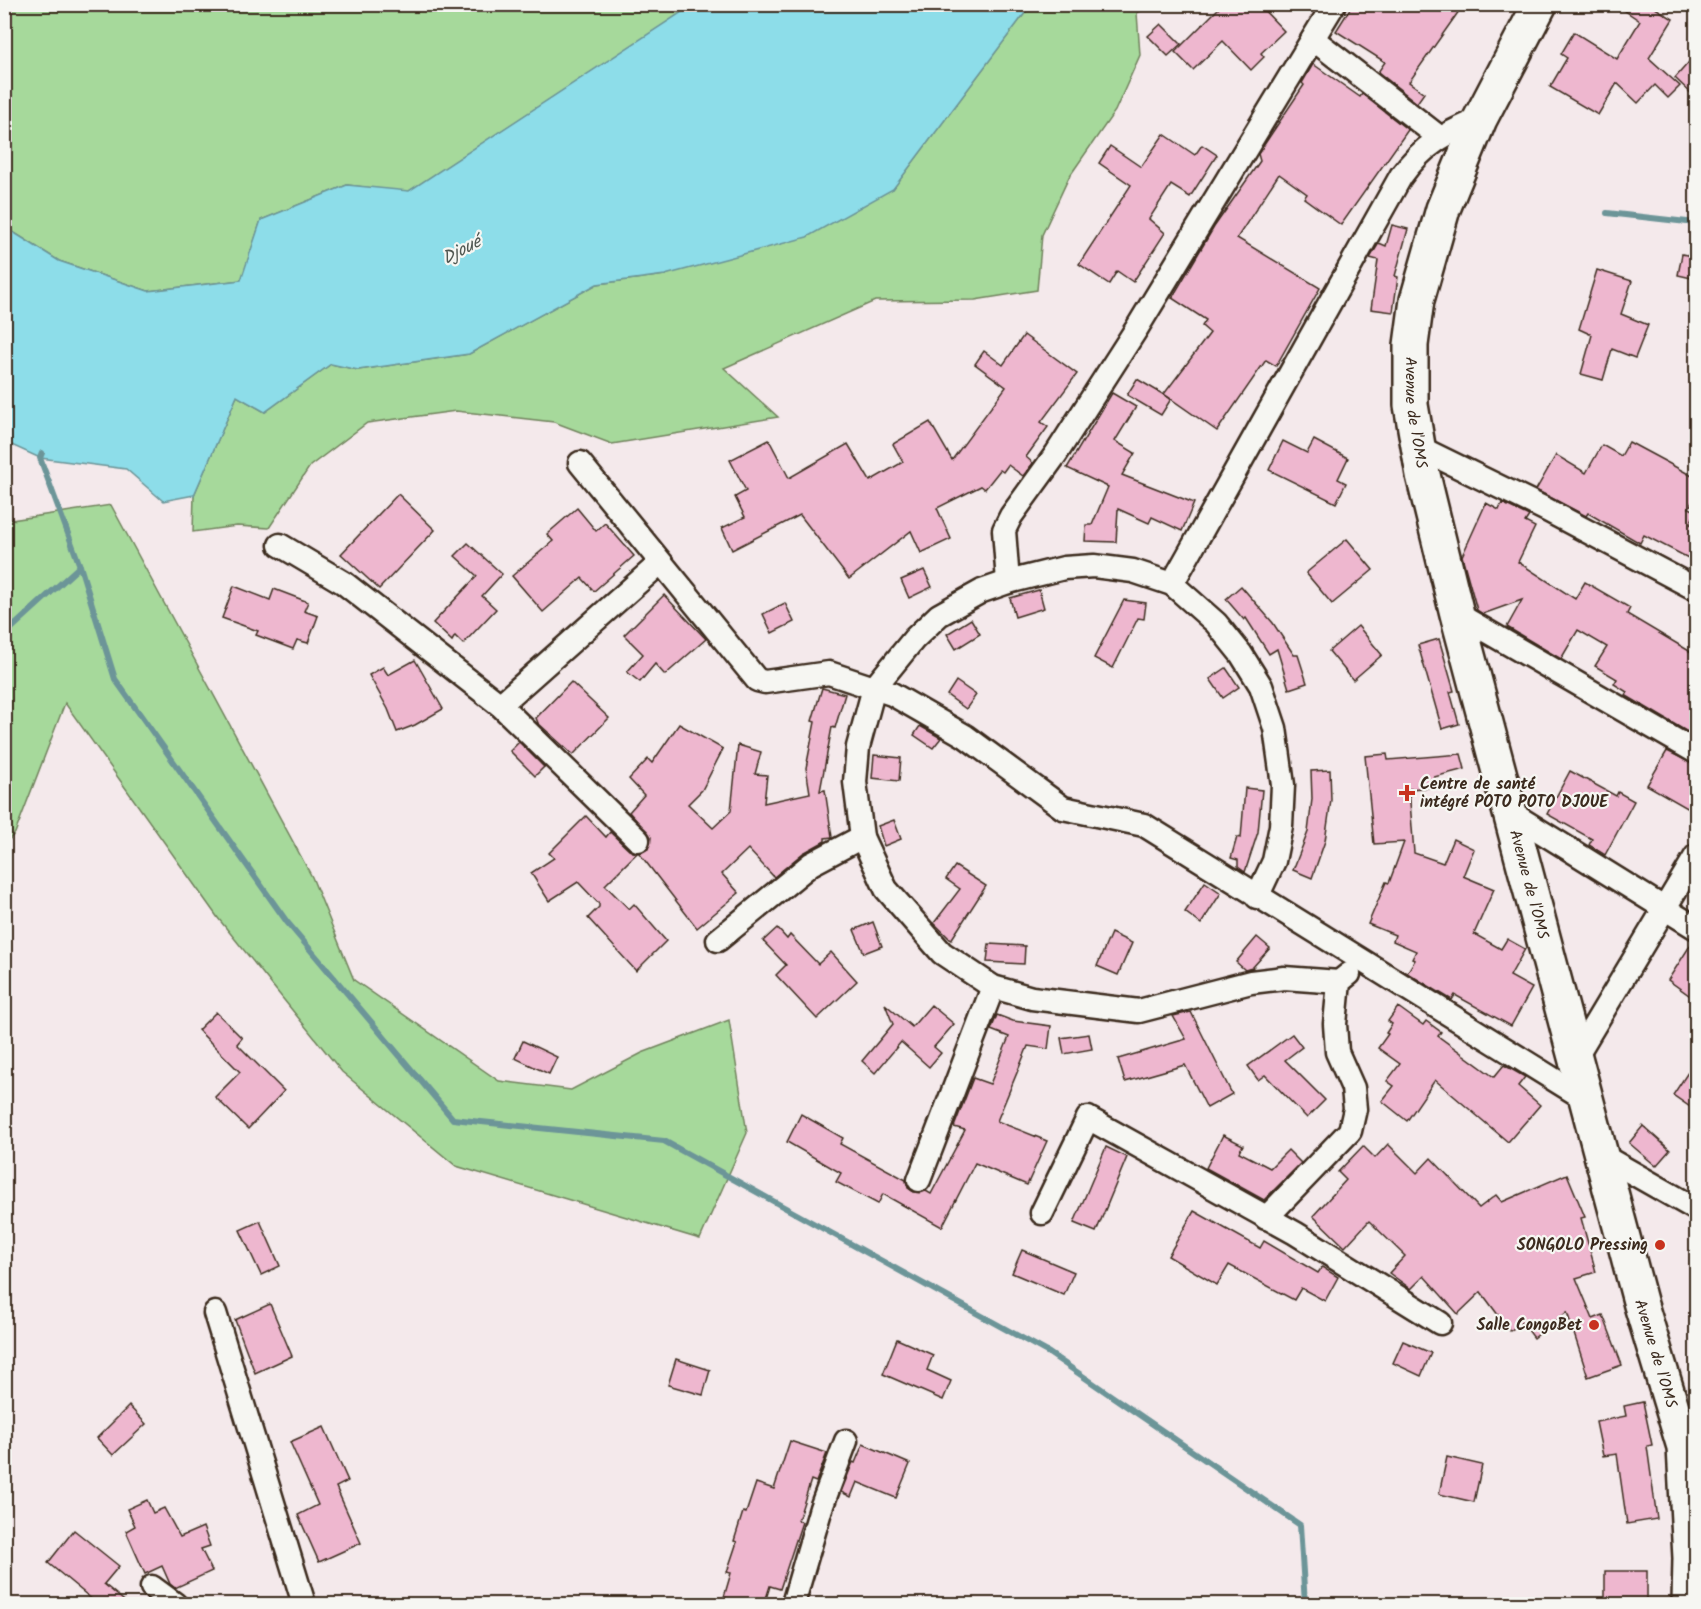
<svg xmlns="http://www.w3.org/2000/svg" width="1701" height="1609" font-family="Kalam,sans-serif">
<rect width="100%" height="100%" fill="#f4e9eb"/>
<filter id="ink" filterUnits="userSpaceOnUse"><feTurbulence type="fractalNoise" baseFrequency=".0167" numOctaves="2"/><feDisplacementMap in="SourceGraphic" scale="12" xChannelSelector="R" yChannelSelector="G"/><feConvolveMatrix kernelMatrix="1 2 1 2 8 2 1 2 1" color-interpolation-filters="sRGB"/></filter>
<g filter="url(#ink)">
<g fill="#a6d99b" stroke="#70825c" stroke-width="1.5">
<path d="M4,5H694L408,192L347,185L261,220L242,280L148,291L59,261L5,227Z"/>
<path d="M1031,5H1151L1137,13L1140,55L1115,111L1069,177L1042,235L1037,290L975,300L875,301L724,368L778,417L612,444L554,422L456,411L367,423L310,466L269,528L237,526L193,532L194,495L237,396L265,412L331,364L358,370L469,354L597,284L665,275L893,189Z"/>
<path d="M111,505L312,877L354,980L499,1081L571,1090L642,1053L729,1020L747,1133L700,1239L456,1166L342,1072L218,918L65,703L15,833L5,844V521Z"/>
</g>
<path fill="#8ddde9" stroke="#6c9598" stroke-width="1.5" d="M694,4L1031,5L893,189L807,237L665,275L597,284L469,354L358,370L331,364L265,412L237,396L194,495L163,501L126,469L40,458L5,442V227L59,261L148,291L241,280L261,220L347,185L409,191Z"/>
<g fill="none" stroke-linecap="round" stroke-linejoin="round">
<g stroke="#6c9598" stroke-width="6">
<path d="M1607,213L1696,223"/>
<path d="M42,453L40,458L80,566L115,679L287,922L453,1119L664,1141L1049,1353L1300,1525L1305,1604"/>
<path d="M4,635L80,566"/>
</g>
</g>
<g fill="#eeb7cf" stroke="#3b2a1e" stroke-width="1.5">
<path d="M1223,4H1258L1284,31L1261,53L1264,57L1251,70L1223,41L1193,70L1175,52Z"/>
<path d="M1353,4H1464L1409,82L1424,93L1417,103L1378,72L1385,62L1336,31Z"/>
<path d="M1615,4H1649L1673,19L1649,58L1680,86L1668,98L1655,85L1638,103L1617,83L1598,115L1550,87L1567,58L1561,54L1574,32L1617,59L1640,21Z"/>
<path d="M1161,24L1181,44L1168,56L1148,36Z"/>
<path d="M1696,54V98L1675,78Z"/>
<path d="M1313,64L1360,97L1362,94L1408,130L1341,225L1304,198L1307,194L1279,174L1237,238L1320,288L1276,366L1266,360L1217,431L1164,394L1210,333L1202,326L1206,320L1172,298L1214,227L1260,161L1258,154L1304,85L1302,83Z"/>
<path d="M1164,134L1195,155L1202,145L1217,155L1190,197L1171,185L1149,219L1165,233L1133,282L1117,271L1109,284L1079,264L1131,185L1099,163L1110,146L1141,167Z"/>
<path d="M1392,225L1408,229L1395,276L1398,277L1393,312L1371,309L1378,260L1370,258L1379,243L1386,246Z"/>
<path d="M1682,254L1696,257V279L1678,275Z"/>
<path d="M1597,270L1632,281L1621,314L1648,325L1635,358L1612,349L1603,380L1581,374L1592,335L1579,329Z"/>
<path d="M1024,335L1077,374L1041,422L1048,427L1026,457L1033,463L1023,476L1008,465L1003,472L1000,470L985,489L981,486L937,508L951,539L921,553L911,531L849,579L800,515L732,550L722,528L745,517L735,497L746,491L730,460L769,440L789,478L848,444L870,481L903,462L893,444L930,422L952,460L1006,387L975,364L984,351L1003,365Z"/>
<path d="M1137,379L1171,399L1161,415L1127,395Z"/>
<path d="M1112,393L1136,407L1115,441L1135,453L1122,475L1194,503L1182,531L1152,517L1149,523L1118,509L1116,542L1085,541L1086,525H1092L1108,487L1067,468Z"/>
<path d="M1314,440L1348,458L1338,479L1346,483L1336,503L1269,470L1283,441L1307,453Z"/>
<path d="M1629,442L1696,478V495L1689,508L1696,511L1690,524L1696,527V562L1644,535L1640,543L1588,513L1586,516L1536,490L1556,455L1586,473L1602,445L1621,456Z"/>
<path d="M398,494L435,530L379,589L341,554Z"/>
<path d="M1486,503L1499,510L1502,503L1529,516L1525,522L1535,527L1518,562L1575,599L1585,582L1630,608L1627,614L1696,655V737L1625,695L1627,692L1614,684L1617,679L1595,666L1607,647L1578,630L1561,659L1507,627L1522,600L1483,614L1477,610L1462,556Z"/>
<path d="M577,508L596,531L605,523L634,556L594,591L582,578L543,612L512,576L553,541L547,534Z"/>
<path d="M1347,539L1373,570L1332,604L1306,573Z"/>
<path d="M468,543L502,574L482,596L496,609L463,644L455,636L452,641L433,623L477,576L455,556Z"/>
<path d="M924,570L932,587L909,598L901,580Z"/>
<path d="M234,586L270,600L274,589L308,602L304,611L318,616L308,643L297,640L293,649L256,635L258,631L222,618Z"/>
<path d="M1241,586L1273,623L1294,655H1298L1307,683L1289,689L1277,649L1269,654L1246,618L1244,620L1226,599Z"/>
<path d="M1039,590L1044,608L1015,617L1010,598Z"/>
<path d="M664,595L706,639L665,675L655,664L640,682L627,672L643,654L624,635Z"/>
<path d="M1124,600L1146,603L1144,619L1138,618L1113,668L1094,658Z"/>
<path d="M785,603L794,622L772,633L763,614Z"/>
<path d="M971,619L980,634L956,649L947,634Z"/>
<path d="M1358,626L1382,655L1353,680L1329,651Z"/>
<path d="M1439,639L1454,691L1450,692L1459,724L1442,729L1418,645Z"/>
<path d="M415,660L443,709L415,725L397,732L388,709L369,675L383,667L388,675Z"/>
<path d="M1226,668L1239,687L1223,698L1210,679Z"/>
<path d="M956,681L976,695L966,709L947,695Z"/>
<path d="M571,682L609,718L573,755L538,723L536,718Z"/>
<path d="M822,688L845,694L835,728L832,727L820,791L825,790L832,837L825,838V841L803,853L774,877L748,849L722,874L739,893L697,928L639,853L648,849L651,837L629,812L644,795L629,779L648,759L652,763L679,724L723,749L702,790L688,804L713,828L731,811L738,745L761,752L755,774L767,775L764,803L810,793L806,768L815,722L812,721Z"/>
<path d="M920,726L941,738L933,748L914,735Z"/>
<path d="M519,742L544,767L535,776L510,751Z"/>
<path d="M1667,751L1696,765V813L1647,785Z"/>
<path d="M1387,754L1388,760L1461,754L1465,769L1434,777L1435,787L1409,789L1414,853L1443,863L1453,839L1474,849L1463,876L1494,889L1474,934L1501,949L1507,939L1525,949L1510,976L1532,988L1511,1026L1455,995L1452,1000L1407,973L1415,960L1412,959L1416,951L1393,941L1395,935L1368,924L1386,882L1389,883L1404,842L1374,844L1365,756Z"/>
<path d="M874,755L901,758L899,781L872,778Z"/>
<path d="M1330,770L1331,800L1325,841L1312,878L1293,870L1308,832L1312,799L1311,771Z"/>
<path d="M1570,771L1616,796L1618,792L1634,801L1605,855L1589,845L1592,839L1547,814Z"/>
<path d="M1245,788L1262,790L1258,832L1245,872L1238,867V860L1231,858L1237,837L1241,838Z"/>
<path d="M586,816L606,837L610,832L629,850L637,853L605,885L629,909L634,904L666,941L636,971L588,918L599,907V904L578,882L549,901L531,873L554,858L549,853Z"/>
<path d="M894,820L901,839L884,846L878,826Z"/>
<path d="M955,866L986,886L951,940L934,923L960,889L946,879Z"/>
<path d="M1205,882L1221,893L1201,924L1185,912Z"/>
<path d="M873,922L882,946L864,953L854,930Z"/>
<path d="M777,928L787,939L790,935L818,964L831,952L857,981L817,1019L776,975L786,965L763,941Z"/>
<path d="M1111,933L1132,943L1118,975L1097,966Z"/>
<path d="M1257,937L1270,948L1252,968L1245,970L1236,962Z"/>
<path d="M1693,941H1696V1000L1668,980Z"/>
<path d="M989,944L1025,946L1024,964L987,962Z"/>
<path d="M885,1004L912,1027L931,1005L954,1024L934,1047L941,1053L929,1067L901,1042L875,1073L862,1061L893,1024Z"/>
<path d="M1398,1007L1423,1025L1426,1021L1441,1032L1438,1036L1494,1077L1504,1065L1525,1077L1518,1086L1540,1105L1508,1142L1435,1080L1407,1121L1382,1101L1394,1086L1387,1081L1400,1064L1378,1048L1388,1034L1386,1033L1392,1024L1388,1021Z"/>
<path d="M216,1012L242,1038L237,1044L284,1091L248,1129L215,1097L240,1072L198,1030Z"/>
<path d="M1191,1012L1232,1094L1207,1108L1185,1065L1125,1082L1118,1059L1186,1039L1173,1016Z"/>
<path d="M997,1015L1013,1021L1051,1026L1048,1049L1028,1046L997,1121L1047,1141L1027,1185L975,1163L942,1227L883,1194L878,1204L836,1182L841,1173L787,1142L801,1114L843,1138L840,1144L906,1180L908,1188L914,1192L926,1191L931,1194L965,1130L954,1127L973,1078L990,1084L1009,1037L991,1030Z"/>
<path d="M1089,1034L1092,1049L1064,1054L1061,1038Z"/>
<path d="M1292,1034L1302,1047L1285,1060L1325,1100L1307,1118L1265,1075L1258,1080L1248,1066Z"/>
<path d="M523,1041L557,1057L549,1074L515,1058Z"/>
<path d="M1696,1060V1111L1673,1095Z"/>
<path d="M1643,1126L1670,1150L1656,1166L1629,1143Z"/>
<path d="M1223,1135L1243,1145L1239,1152L1270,1168L1288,1150L1301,1163L1264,1200L1206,1168Z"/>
<path d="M1388,1144L1417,1173L1431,1158L1479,1208L1496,1195L1502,1202L1567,1174L1585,1217L1581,1218L1596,1272L1576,1278L1593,1319L1603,1315L1622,1365L1588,1377L1567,1312L1534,1338L1522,1322L1510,1331L1481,1292L1458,1314L1424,1276L1411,1289L1389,1273L1405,1256L1369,1221L1345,1247L1313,1216L1346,1180L1338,1172L1363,1146L1375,1158Z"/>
<path d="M1106,1147L1127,1157L1096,1232L1074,1223Z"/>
<path d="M1194,1211L1260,1248L1264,1241L1318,1273L1322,1267L1338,1277L1325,1301L1301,1288L1294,1300L1229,1265L1217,1285L1168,1256Z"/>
<path d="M260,1221L280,1266L261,1275L240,1230Z"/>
<path d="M1022,1250L1074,1272L1064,1295L1012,1273Z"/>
<path d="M270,1304L292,1356L255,1373L235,1320Z"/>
<path d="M897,1339L933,1355L927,1370L951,1381L943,1400L883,1374Z"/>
<path d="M1403,1341L1431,1353L1421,1376L1393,1363Z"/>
<path d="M676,1359L710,1370L703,1395L668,1385Z"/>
<path d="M1643,1402L1652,1445L1647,1446L1657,1519L1627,1524L1617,1454L1603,1456L1596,1422L1626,1416L1624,1406Z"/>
<path d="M129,1406L146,1424L113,1455L97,1438Z"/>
<path d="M324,1427L348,1481L336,1487L361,1543L319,1562L298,1515L318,1505L290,1442Z"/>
<path d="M790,1441L827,1453L816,1482L811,1480L798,1520L802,1522L780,1589L770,1586L764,1605H749L724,1597L731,1573L727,1572L737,1542L734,1541L743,1512L746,1513L756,1483L774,1489Z"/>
<path d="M863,1444L910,1464L896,1498L857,1482L851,1497L841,1492L853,1462L855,1463Z"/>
<path d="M1447,1457L1482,1465L1474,1502L1439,1494Z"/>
<path d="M147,1500L153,1513L164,1508L180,1537L203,1527L210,1546L201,1549L212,1571L175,1588L170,1584L162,1566L145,1574L126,1531L135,1526L127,1509Z"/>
<path d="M74,1530L119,1566L104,1584L129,1605H99L48,1563Z"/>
<rect x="1605" y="1571" width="42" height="34"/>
</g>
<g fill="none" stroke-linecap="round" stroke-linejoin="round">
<defs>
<g id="street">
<path d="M1313,39L1439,137"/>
<path d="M1418,447L1547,510L1696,589"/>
<path d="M580,463L757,680L765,682L829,673L892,694L965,736L1063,808L1144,825L1587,1100"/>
<path d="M280,545L344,583L500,705L638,840"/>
<path d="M1008,582L1004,530L1011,516L1056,454L1137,328L1334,4"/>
<path d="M1172,584L1401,176C1424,144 1445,134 1480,119"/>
<path d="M1457,614L1696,752"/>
<path d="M500,705L660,563"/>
<path d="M1511,813L1696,928"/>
<path d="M1257,897L1274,861L1281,826L1283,785L1275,728L1261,686L1241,654L1216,623L1172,584L1133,571L1094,566L1064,568L1008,582L982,591L939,615L914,639L874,688L858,747L855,782L862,837L886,889L942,953L993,987L1032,998L1139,1011L1251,982L1284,978L1339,982"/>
<path d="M718,940L811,864L862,837"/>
<path d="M1576,1056L1696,856"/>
<path d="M1601,1155L1696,1209"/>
<path d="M919,1180L993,987"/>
<path d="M1042,1213L1088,1118L1295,1233L1440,1323"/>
<path d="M1266,1218L1350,1131L1355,1109L1353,1088L1337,1052L1335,1024L1339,982L1349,974"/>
<path d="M215,1313L304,1604"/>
<path d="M152,1587L175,1604"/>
<path d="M793,1604L821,1508L846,1441"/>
</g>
<g id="secondary">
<path id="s1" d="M1540,4L1480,119L1443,209L1417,300L1411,345V405L1423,475L1457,614L1641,1305L1684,1447L1690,1558L1689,1604"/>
</g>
</defs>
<use href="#street" stroke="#3b2a1e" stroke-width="27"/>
<use href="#secondary" stroke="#3b2a1e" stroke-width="38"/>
<use href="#street" stroke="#f6f6f2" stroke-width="22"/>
<use href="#secondary" stroke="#f6f6f2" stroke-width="33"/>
</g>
</g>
<g fill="#c8321e" stroke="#f6f6f2" stroke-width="2">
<path d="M1404 784h6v6h6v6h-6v6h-6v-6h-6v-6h6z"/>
<circle cx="1660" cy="1245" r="6"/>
<circle cx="1594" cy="1325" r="6"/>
</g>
<g text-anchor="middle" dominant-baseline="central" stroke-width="4.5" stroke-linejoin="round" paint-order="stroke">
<g font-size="16" fill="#3b2a1e" stroke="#f6f6f2">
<text stroke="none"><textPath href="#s1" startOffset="435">Avenue de l'OMS</textPath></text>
<text stroke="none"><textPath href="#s1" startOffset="921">Avenue de l'OMS</textPath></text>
<text stroke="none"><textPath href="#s1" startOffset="1407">Avenue de l'OMS</textPath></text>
</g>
<g font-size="16" font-weight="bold" fill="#3b2a1e" stroke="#f6f6f2" text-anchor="end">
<text x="1420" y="784" text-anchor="start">Centre de santé<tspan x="1420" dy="18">intégré POTO POTO DJOUE</tspan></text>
<text x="1648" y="1245">SONGOLO Pressing</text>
<text x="1582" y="1325">Salle CongoBet</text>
</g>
<g font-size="18" font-style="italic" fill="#505751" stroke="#f6f6f2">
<text transform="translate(462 251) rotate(-28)">Djoué</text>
</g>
</g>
<rect width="1701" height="1609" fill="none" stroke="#f6f6f2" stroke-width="24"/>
<rect x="12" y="12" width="1677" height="1585" fill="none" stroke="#3b2a1e" stroke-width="2" filter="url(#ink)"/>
</svg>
